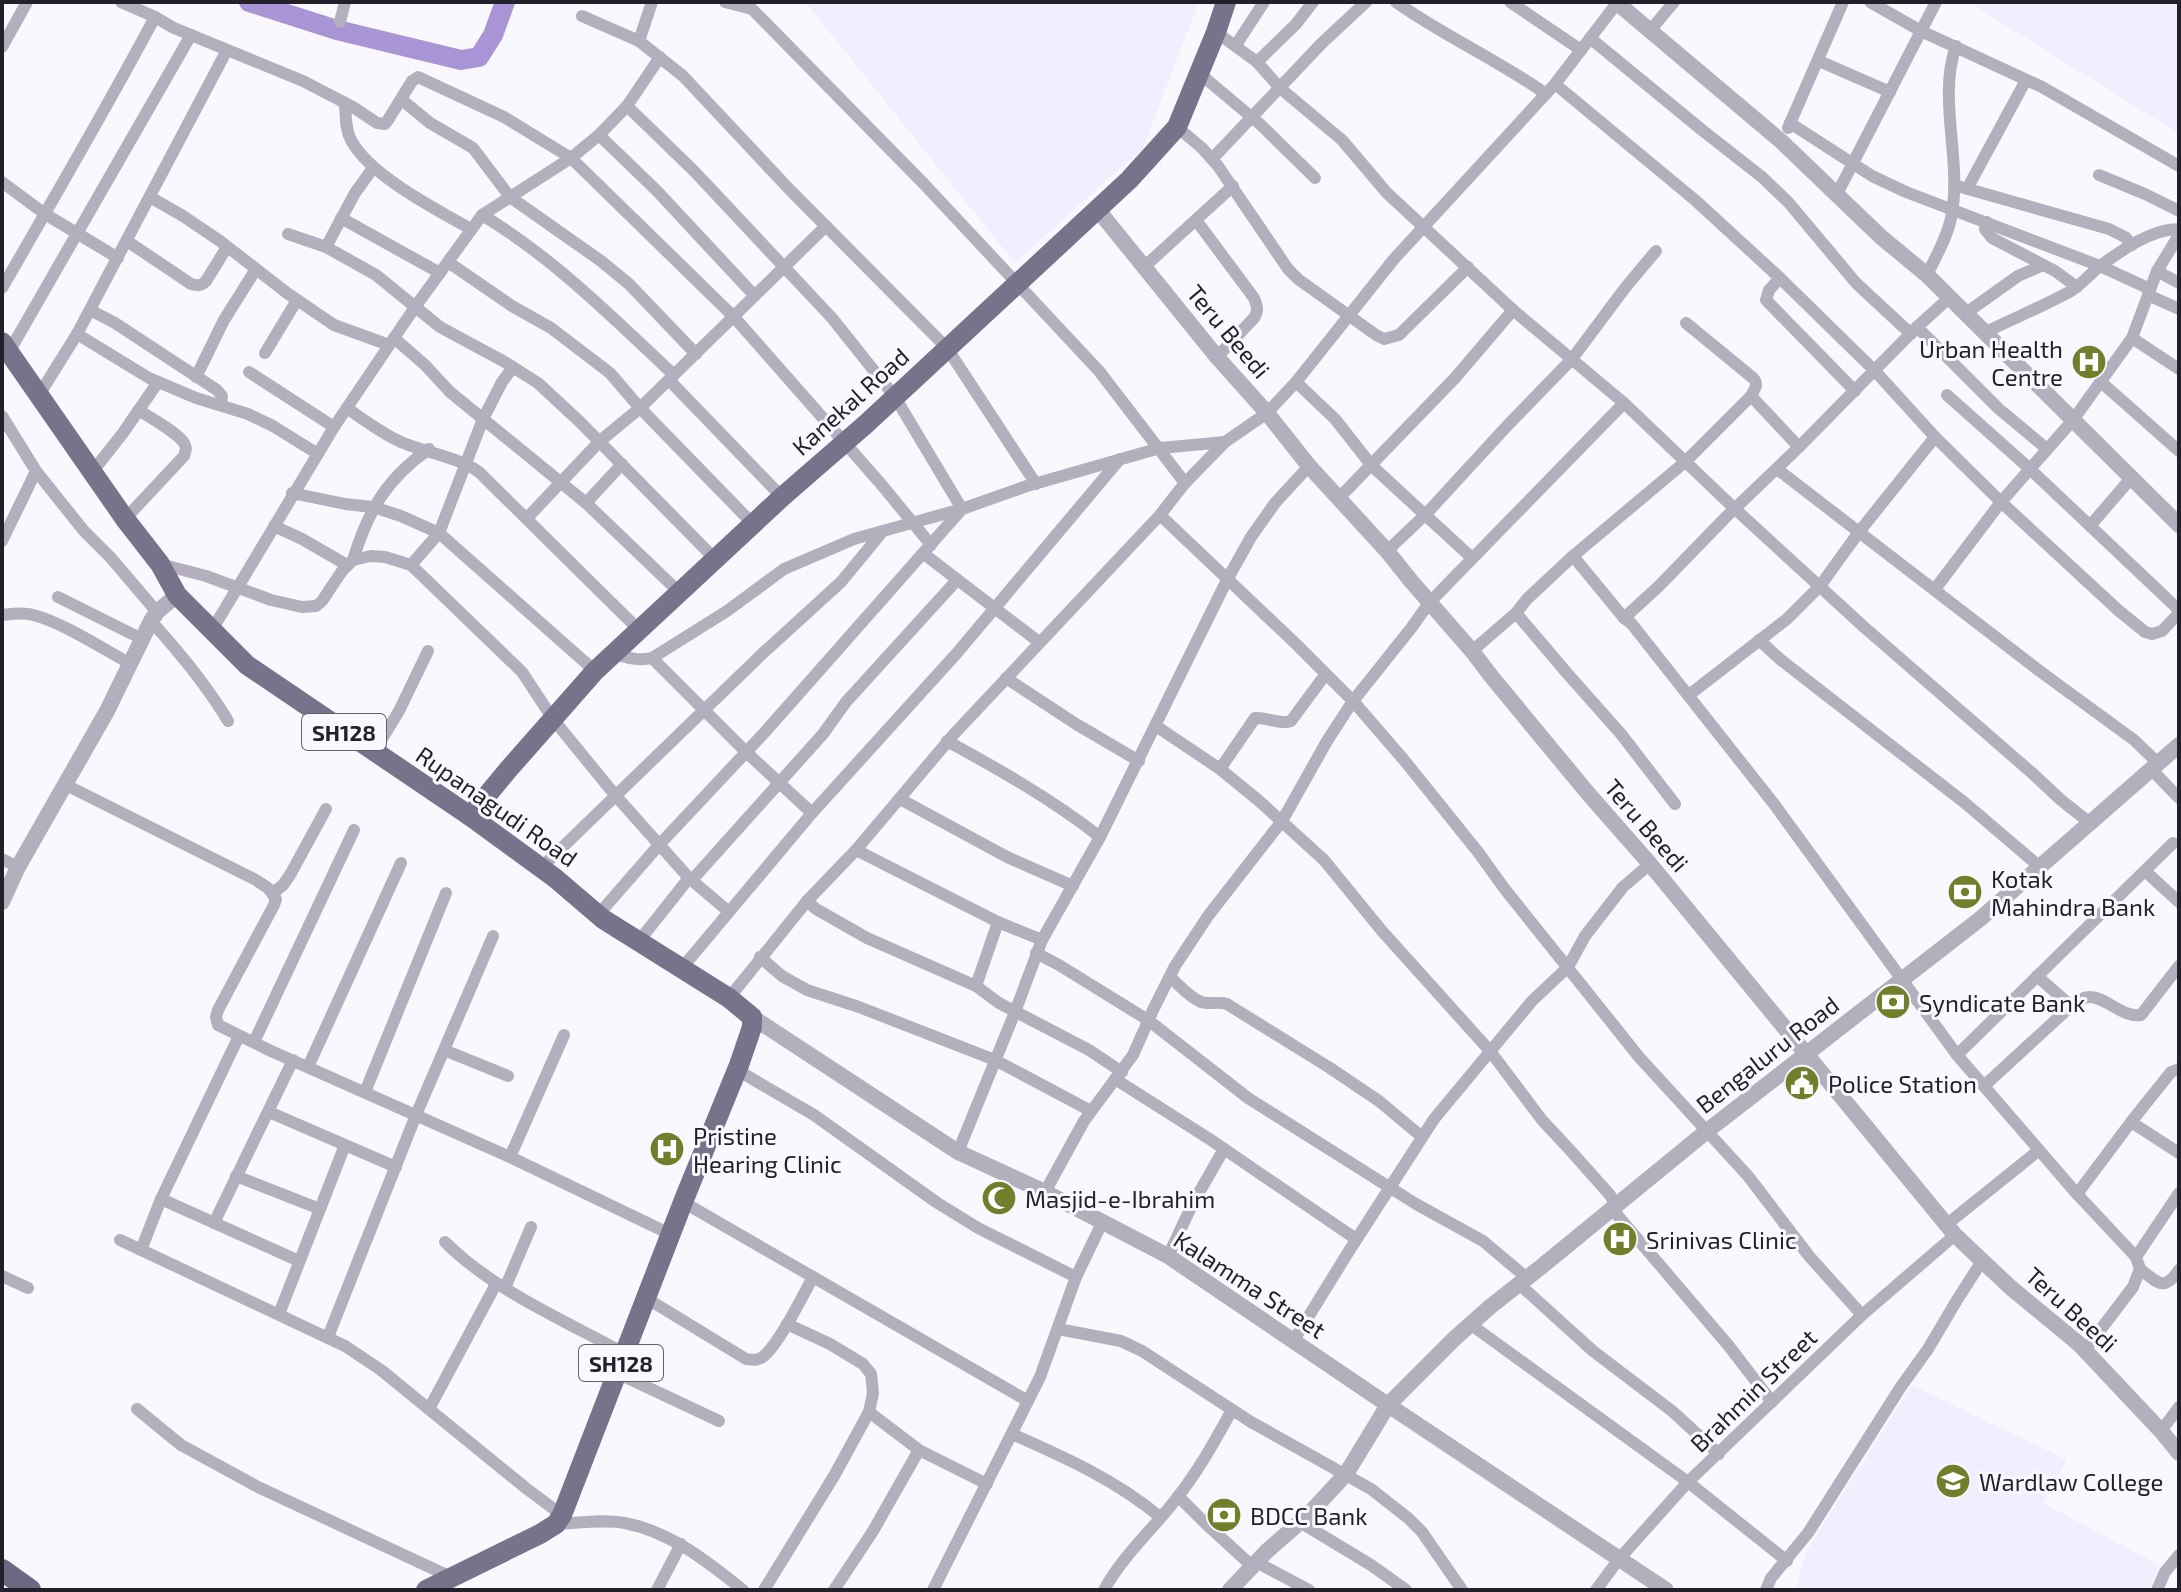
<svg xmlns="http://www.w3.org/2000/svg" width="2181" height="1592" font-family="'Exo 2',sans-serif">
<rect width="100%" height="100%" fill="#faf8ff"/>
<g fill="#f3eeff">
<path d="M805,2H1199L1143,148L1015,263Z"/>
<path d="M1968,2H2179V134Z"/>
<path d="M1912,1385L2067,1460L2043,1503L2159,1565L2149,1590H1795L1807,1550Z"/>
</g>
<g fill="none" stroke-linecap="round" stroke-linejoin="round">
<path stroke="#a994d5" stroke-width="20" d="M249,2L337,30L461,60L479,57L493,35L505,2"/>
<g stroke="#b3afbd" stroke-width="12">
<path d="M121,2L155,17L174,28L303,81L353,107L377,123L385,124L388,120L412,81L418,77L504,117L571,158L734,317L881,484L931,545"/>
<path d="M725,2L752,9L924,184L1099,371L1185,483"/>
<path d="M1396,2C1444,36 1498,60 1546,94"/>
<path d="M1510,2L1581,50"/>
<path d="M1870,2L1921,31L2042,87L2179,166"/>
<path d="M582,16L639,41L683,76L790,190L947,348L1036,484"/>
<path d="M340,22L345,2"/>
<path d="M1216,32L1257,62L1280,88L1342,140L1387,193L1513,310L1624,403L1734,508L1864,627L2032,773L2061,800L2090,823"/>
<path d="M1649,32L1674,2"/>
<path d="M1590,38L1702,130L1762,177L1789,203L1856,283L1911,334"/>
<path d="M639,41L652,2"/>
<path d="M1236,45L1264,2"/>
<path d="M2,47L27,2"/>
<path d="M1819,61L1890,92"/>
<path d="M1257,62L1296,24L1313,2"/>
<path d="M1199,73L1261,125L1315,178"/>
<path d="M1555,84L1695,200L1780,278L1875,371L1935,437L2001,502L2118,610L2145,632L2152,634L2162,631L2179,613"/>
<path d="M402,100L430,123L473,148L510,197L601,261L629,284L696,354"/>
<path d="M345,103C346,116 345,129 351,140C369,175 437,210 471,229"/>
<path d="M1790,123L1872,176L1906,192L2100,266L2150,289"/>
<path d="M1177,127L1202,148L1218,166L1288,269L1298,279L1376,335L1384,339L1399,335L1468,267"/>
<path d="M1788,128L1843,2"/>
<path d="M599,135L657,191L754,295"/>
<path d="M1212,159L1322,43L1366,2"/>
<path d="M2099,175L2145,194L2179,211"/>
<path d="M2,182L45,214L118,258"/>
<path d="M1954,185L2109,229L2125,237L2132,245"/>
<path d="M1967,189L2026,80"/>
<path d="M1837,194L1936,2"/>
<path d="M150,197L183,216L220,241L287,293L334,325L389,345"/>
<path d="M482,215C554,258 613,318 674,375"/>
<path d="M341,218L440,273"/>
<path d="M1196,220L1254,298C1257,306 1259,310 1254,318L1217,357"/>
<path d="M1987,222L1985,229L1992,238L2055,271L2077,287"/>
<path d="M288,234L326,247L376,275L440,327L503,361L538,383L580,422L715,559"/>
<path d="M127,241L191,284C198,286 201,286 206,281L227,247"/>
<path d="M326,247L355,193L373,168"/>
<path d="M448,262L512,306L551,328L610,373L640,408L753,524"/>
<path d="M1144,267L1233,186"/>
<path d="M2157,271L2179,283"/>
<path d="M1927,275C1936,256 1947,238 1951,218C1963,162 1937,99 1956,46"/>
<path d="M1780,278L1769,290L1766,300L1855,391"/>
<path d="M2,288C54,198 106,109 155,17"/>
<path d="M2148,295L2179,309"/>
<path d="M90,310L115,323L217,390L222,396L221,405"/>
<path d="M1966,313L2018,276L2043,265"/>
<path d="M1917,327L1999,409L2047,449"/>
<path d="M1986,332C2014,318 2044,306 2071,291C2082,284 2090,274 2100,266C2122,250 2151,229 2179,229"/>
<path d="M77,334L149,378L196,398L248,414L273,426L318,454"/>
<path d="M394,338L425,365L450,392L586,503L679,592"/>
<path d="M2132,338L2179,369"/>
<path d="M9,352L191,35"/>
<path d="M265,353L297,300"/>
<path d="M249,372L334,427"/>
<path d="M196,377L224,320L256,269"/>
<path d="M669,380L782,497"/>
<path d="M1296,382L1335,419L1372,466L1472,558"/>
<path d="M2101,382L2179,451"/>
<path d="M39,395L77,334L227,50"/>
<path d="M1947,395L2030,469L2179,610"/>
<path d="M1751,396L1799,447"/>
<path d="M347,408C364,420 381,433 401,442C427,453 455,456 479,472L639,630"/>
<path d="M2,416L36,471L84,531L111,558L157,612"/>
<path d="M1777,469L2041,672L2134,740L2158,763"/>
<path d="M93,471L123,433L158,382"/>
<path d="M292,493L345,504L373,507L401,516L439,533L595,671"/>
<path d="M1338,499L1455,378L1513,310"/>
<path d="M586,503L622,464"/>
<path d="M1160,515L1296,644L1353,701L1404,760L1478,852L1504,888L1639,1057L1748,1176L1809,1256L1862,1315"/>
<path d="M527,518L600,441L640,408L826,226"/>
<path d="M125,519L184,456C186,450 187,448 184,443C177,432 150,418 139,410"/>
<path d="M274,526L302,539L347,565"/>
<path d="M2090,526L2132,477"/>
<path d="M2,541L36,471"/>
<path d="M1387,551L1426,514L1507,426L1572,359L1625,288L1656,251"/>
<path d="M924,554L1039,642"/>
<path d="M1573,556L1685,462L1751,396C1755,388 1759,385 1753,378L1686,323"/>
<path d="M353,560C368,511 386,479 429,449"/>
<path d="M160,564L206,576L271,600L302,607L316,606L322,601L342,571L353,560L371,556L385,557L411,565L522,672L553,719L615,795L689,878L728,911"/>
<path d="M411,565L439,533L483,419L502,382L513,367"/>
<path d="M1935,589L2001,502L2073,420L2132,338L2157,271L2179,235"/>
<path d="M58,597L142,639"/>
<path d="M1516,613L1566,672L1621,734L1675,804"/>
<path d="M2,615C12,614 23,612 33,615C62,622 103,649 129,663"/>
<path d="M1624,618L1659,586L1727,516L1799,447L1917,327L1949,298"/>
<path d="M151,621C180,653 206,684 228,721"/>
<path d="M212,630L334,427L415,307L482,215L571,158L599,135L627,106L660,57"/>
<path d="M1759,640L1781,660L1965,803L2040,867"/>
<path d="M1472,651L1516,613L1527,599L1573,556L1624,618L1631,623L1774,804L1957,1055L2077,1194L2136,1257L2140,1269L2133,1287L2085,1350"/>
<path d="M615,654C628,658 639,661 652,658L727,611L784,569L854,539L962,509L1027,486L1160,448L1225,442"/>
<path d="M652,658L746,752L812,813"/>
<path d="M1006,678L1076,724L1139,761"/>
<path d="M1689,695L1787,619L1820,586L1859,532L1935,437"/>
<path d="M1156,726L1220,769L1258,800L1324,860L1382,931L1490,1051L1542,1120L1569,1149L1610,1195L1616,1205"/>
<path d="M947,741C1000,770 1053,800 1100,837"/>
<path d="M374,752L399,711L428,651"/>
<path d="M1220,769L1255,718C1267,717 1280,725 1291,721L1325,675"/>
<path d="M2151,769L2179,798"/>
<path d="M66,785L256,880L268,888L276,899L274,905L218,1010L216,1017L218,1025L271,1051L510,1157L670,1234"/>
<path d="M900,799L1007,857L1073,886"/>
<path d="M856,850L998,922L1042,940"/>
<path d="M2,859L18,867"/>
<path d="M542,867L762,654L841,582L883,531"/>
<path d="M2145,871L2179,902"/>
<path d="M692,880L823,734L846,702L957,580"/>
<path d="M273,893L283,885L290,875L326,809"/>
<path d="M807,901L816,909L867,938L976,986L999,1003L1089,1050L1122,1072"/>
<path d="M598,915L659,845L765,732L962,509L895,397L832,318L694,171L627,106"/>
<path d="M639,941L689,878"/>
<path d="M1036,953L1059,965L1148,1020L1248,1098L1416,1204L1483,1241L1527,1278"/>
<path d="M760,957L782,976L807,990L859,1007L995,1060L1091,1111"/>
<path d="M682,968L812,813L957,653L1120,459"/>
<path d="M2037,976L2071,1006"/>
<path d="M1170,977C1179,985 1190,998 1201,1002C1210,1005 1218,1001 1227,1004L1330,1068L1379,1101L1422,1137"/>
<path d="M976,986L998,922"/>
<path d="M729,998L807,901L856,850L954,734L1160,515L1185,483L1225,442L1267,413L1296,382L1394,259L1555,84L1617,3"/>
<path d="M254,1042L354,830"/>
<path d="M444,1050L508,1076"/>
<path d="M1957,1055L2173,843"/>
<path d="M308,1067L401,863"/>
<path d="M737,1070L814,1115L936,1202L978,1228L1076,1277"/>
<path d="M1115,1079L1211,1140L1356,1239"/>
<path d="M1984,1086L2071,1006C2076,1002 2082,997 2089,997C2107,997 2122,1018 2141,1015L2179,966"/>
<path d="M365,1092L446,893"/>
<path d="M269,1112L396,1167"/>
<path d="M2131,1122L2179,1153"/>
<path d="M958,1152L1015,1012L1042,940L1100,837L1227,580L1251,537L1275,503L1309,466"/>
<path d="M510,1157L564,1035"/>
<path d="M236,1176L320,1209"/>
<path d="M1045,1192L1084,1121L1133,1055L1153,1010L1175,966L1208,916L1282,821L1327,741L1353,701L1412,627L1429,603L1624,403"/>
<path d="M2077,1194L2131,1122L2171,1072L2179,1069"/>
<path d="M161,1199L299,1261"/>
<path d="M683,1202L1028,1401"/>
<path d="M1612,1209L1728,1345L1772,1402"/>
<path d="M214,1223L293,1060"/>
<path d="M1946,1225L2038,1151"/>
<path d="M120,1240L345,1346L381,1370L527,1489L562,1515"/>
<path d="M445,1242C493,1290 565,1321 624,1353"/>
<path d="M141,1250L161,1199L239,1036"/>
<path d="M1168,1256L1193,1203L1224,1149"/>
<path d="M2136,1257L2179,1193"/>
<path d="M2140,1269C2158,1283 2164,1292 2179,1270"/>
<path d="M2,1276L28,1288"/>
<path d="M1519,1284L1593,1351L1672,1411L1719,1454"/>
<path d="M505,1288L531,1227"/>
<path d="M646,1298L746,1359C753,1360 758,1361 764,1356C780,1342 802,1297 813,1277"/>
<path d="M279,1314L345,1145"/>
<path d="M1470,1324L1688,1482L1787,1561"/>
<path d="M1058,1329L1121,1341L1142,1351L1251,1422L1371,1489L1408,1518L1422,1532L1462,1590"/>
<path d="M328,1337L416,1115L493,936"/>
<path d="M1294,1340L1349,1251L1434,1119L1532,1001L1568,967L1585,936L1623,887L1650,864"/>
<path d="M617,1373L719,1421"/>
<path d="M137,1409L181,1445L258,1487L453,1578"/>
<path d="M429,1409L496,1284"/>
<path d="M869,1412L919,1450L987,1484"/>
<path d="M2161,1431L2179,1407"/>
<path d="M1012,1434C1064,1457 1116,1480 1160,1517"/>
<path d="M1178,1496L1204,1522L1252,1566"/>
<path d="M1300,1522L1371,1565L1406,1590"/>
<path d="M556,1524C579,1523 603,1519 625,1523C671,1532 708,1562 743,1590"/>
<path d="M1256,1562L1309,1590"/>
<path d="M657,1590L681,1544"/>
<path d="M764,1590L834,1476L869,1412L873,1393L871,1374L863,1364L830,1344L787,1324"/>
<path d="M834,1590L873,1531L919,1450"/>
<path d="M933,1590L1040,1377L1076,1277L1102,1223"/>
<path d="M1104,1590C1122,1557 1150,1532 1173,1503C1198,1472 1213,1444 1232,1410"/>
<path d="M1596,1590L1619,1559L1688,1482L1862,1315L1955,1235"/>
<path d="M1766,1590L1771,1578L1808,1533L1900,1388L1928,1349L1957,1300L1982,1261"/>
<path d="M2157,1590L2165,1572L2179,1555"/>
</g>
<g stroke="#b3afbd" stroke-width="16">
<path d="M1616,2L1782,142L1881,237L1927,275L2179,525"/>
<path d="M1098,210L1217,357L1267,413L1309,466L1387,551L1411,581L1472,651L1491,676L1586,791L1650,864L1955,1235L2010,1287L2079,1344L2161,1431L2179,1453"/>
<path d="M2,902L18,867L107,711L151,621L157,612L177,595"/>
<path d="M752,1017L958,1152L1045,1192L1168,1256L1388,1405L1666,1590"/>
<path d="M1230,1590L1267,1551L1307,1516L1346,1474L1388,1405L1455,1338L1491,1306L1541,1267L1707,1131L1980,919L2179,745"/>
</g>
<g stroke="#79728b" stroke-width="20">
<path d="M2,342L125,519L160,564L177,595L247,665L470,816L555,878L603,919L729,998L752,1017V1027L739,1065L685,1197L562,1515L556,1524L540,1534L426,1590"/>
<path d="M470,816L507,771L595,671L782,497L866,424L1129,180L1177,127L1216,32L1226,2"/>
</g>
<path stroke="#6e6782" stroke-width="22" d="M2,1570L30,1590"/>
</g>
<defs>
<symbol id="hospital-disc" viewBox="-11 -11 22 22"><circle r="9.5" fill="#717f2d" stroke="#faf8ff"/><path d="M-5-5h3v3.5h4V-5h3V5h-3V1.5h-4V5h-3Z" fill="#fff"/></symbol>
<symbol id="bank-disc" viewBox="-11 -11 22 22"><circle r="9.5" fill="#717f2d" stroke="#faf8ff"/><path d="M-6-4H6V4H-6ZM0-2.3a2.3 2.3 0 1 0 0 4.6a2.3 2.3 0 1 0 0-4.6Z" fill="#fff"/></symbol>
<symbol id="civic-disc" viewBox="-11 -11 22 22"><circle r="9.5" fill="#717f2d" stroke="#faf8ff"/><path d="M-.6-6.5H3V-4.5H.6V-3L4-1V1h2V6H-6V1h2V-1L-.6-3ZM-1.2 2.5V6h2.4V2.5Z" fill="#fff"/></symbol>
<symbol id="mosque-disc" viewBox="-11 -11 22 22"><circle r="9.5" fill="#717f2d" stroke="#faf8ff"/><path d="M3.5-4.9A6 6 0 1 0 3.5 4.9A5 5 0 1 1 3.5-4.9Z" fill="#fff"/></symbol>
<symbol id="university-disc" viewBox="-11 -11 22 22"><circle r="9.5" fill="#717f2d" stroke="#faf8ff"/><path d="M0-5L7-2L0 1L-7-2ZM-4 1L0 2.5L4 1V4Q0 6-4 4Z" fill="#fff"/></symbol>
</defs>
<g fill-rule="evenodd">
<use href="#hospital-disc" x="2069" y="342" width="40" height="40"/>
<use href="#bank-disc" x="1945" y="872" width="40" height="40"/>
<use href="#bank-disc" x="1873" y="982" width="40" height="40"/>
<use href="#civic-disc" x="1782" y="1063" width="40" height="40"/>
<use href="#hospital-disc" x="647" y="1129" width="40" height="40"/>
<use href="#mosque-disc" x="979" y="1178" width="40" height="40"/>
<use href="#hospital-disc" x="1600" y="1219" width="40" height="40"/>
<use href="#university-disc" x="1933" y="1461" width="40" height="40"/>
<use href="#bank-disc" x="1204" y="1495" width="40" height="40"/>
</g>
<g text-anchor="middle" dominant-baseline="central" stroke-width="6" stroke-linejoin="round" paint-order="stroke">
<g fill="#faf8ff" stroke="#64606b" stroke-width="2">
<rect x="302" y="714" width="84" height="36" rx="6"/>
<rect x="579" y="1345" width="84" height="36" rx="6"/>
</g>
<g font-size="22" font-weight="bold" fill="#231f2b">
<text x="344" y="732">SH128</text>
<text x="621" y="1363">SH128</text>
</g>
<g font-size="24" fill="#231f2b" stroke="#faf8ff">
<text transform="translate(1229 331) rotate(50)">Teru Beedi</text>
<text transform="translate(850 401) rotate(-42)">Kanekal Road</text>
<text transform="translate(497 806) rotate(35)">Rupanagudi Road</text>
<text transform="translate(1647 825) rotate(49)">Teru Beedi</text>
<text transform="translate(1767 1054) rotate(-38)">Bengaluru Road</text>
<text transform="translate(1250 1284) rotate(33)">Kalamma Street</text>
<text transform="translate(2072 1309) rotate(42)">Teru Beedi</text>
<text transform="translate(1753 1390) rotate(-44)">Brahmin Street</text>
</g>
<g font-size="24" fill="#231f2b" stroke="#faf8ff" text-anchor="start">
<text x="2063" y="348" text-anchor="end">Urban Health<tspan x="2063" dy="28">Centre</tspan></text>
<text x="1991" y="878">Kotak<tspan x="1991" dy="28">Mahindra Bank</tspan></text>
<text x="1919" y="1002">Syndicate Bank</text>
<text x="1828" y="1083">Police Station</text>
<text x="693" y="1135">Pristine<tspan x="693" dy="28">Hearing Clinic</tspan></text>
<text x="1025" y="1198">Masjid-e-Ibrahim</text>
<text x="1646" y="1239">Srinivas Clinic</text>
<text x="1979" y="1481">Wardlaw College</text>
<text x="1250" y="1515">BDCC Bank</text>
</g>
</g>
<rect width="2181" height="1592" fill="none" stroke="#231f2b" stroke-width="8"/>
</svg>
